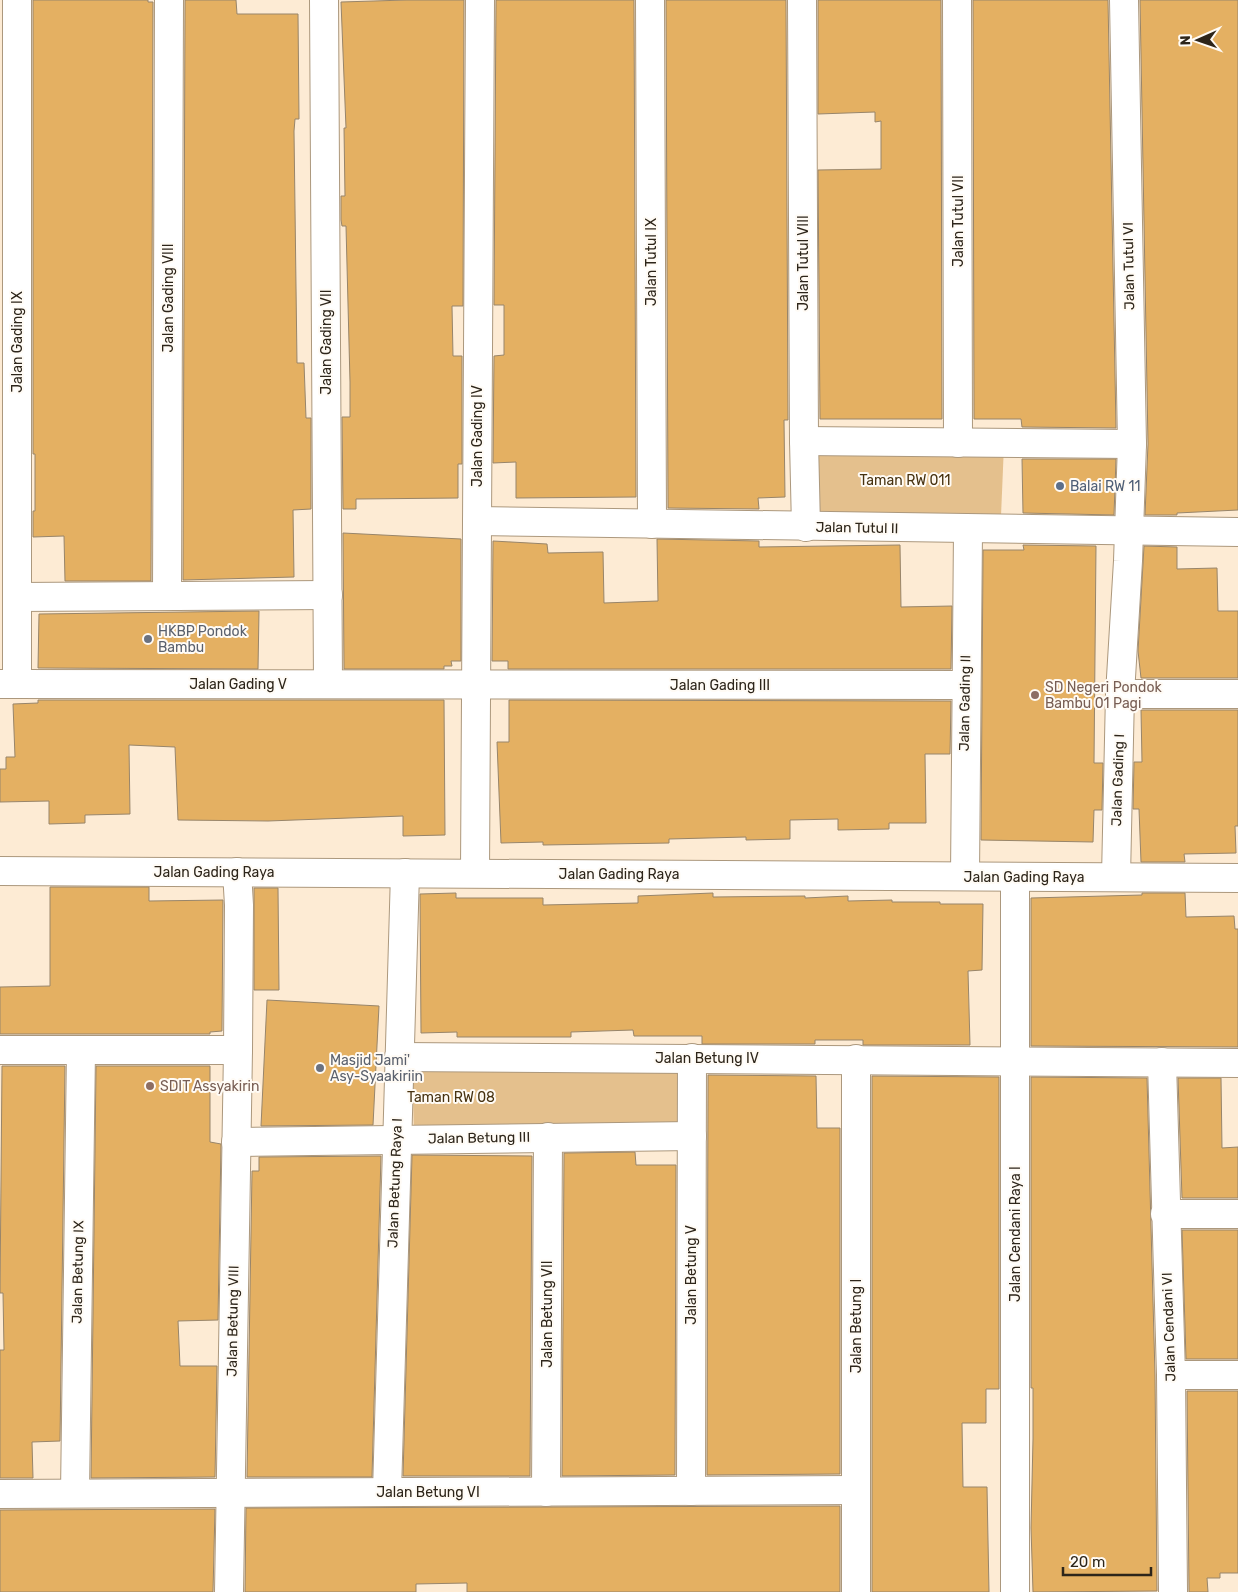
<svg xmlns="http://www.w3.org/2000/svg" width="1238" height="1592" font-family="Rubik,sans-serif">
<rect width="100%" height="100%" fill="#fdebd4"/>
<g fill="#e4c08d">
<path d="M809,445H1004L1001,516L807,515Z"/>
<path d="M412,1058L685,1061L687,1132L414,1136Z"/>
</g>
<g fill="#e4b062" stroke="#98856a">
<path d="M33,0H148V2H153L151,581H65L64,536L33,537V511H35V454H33Z"/>
<path d="M185,0H236L237,14H298L299,119H295L294,131L297,363H304L306,418H311V509L293,510L294,577L183,580Z"/>
<path d="M406,0H464L463,306H452L453,356H462V464H458V498L356,499V509H343L342,417H350V382L346,226H342L341,220V196H345L344,128H346L341,2Z"/>
<path d="M496,0H634L636,497L516,498V462L493,463L494,356L504,355V305H494Z"/>
<path d="M666,0H786L788,420H784L785,497L758,498L759,509L668,508Z"/>
<path d="M818,0H941L942,419H820L818,170L881,169V121L875,122V112L818,114Z"/>
<path d="M973,0H1108L1116,428L1022,427L1021,419H974Z"/>
<path d="M1140,0H1238V510L1177,513V515H1145L1148,444Z"/>
<path d="M1022,459H1116L1114,515L1023,513Z"/>
<path d="M343,533L461,539V661H451L452,666H444V669H344Z"/>
<path d="M657,539L759,541V547L900,545L901,607L952,606L951,669H508V661H492L493,541L547,544L548,553L603,552L604,603L658,601Z"/>
<path d="M1023,545L1096,546L1094,763H1103L1102,810H1094L1093,842L981,840L983,550H1024Z"/>
<path d="M1144,546L1177,547V569L1217,568L1218,611H1238V678H1141L1138,651Z"/>
<path d="M259,611L258,669L38,668L39,614Z"/>
<path d="M38,700H444L445,835L403,836V816L268,821L178,820L175,747L129,745L130,814L85,815V823L49,824V801L0,802V769H6V757H15L13,704L38,703Z"/>
<path d="M509,700L951,701L950,754H925L926,823H889V829L838,830V819L790,820V839L746,840V837L669,839V843L543,845V842L501,843L497,742H509Z"/>
<path d="M1141,710H1238V826H1235L1236,853L1184,854L1185,862H1141L1139,809H1133L1134,762H1142Z"/>
<path d="M50,887H149V901L223,900L222,1031L210,1032V1034H0V987L50,986Z"/>
<path d="M254,888H278L279,990H254Z"/>
<path d="M456,893V898H543V905L638,903V896L713,893V897L805,896V898L848,896V901L892,900V902H940V904H983L982,970L968,971L970,1045H863V1040H815V1044H702V1036H634L633,1030L571,1032V1037H457V1032L421,1033L420,894Z"/>
<path d="M1142,893H1185L1186,917L1234,916L1235,929H1238V1047L1031,1046V898L1142,895Z"/>
<path d="M267,1000L379,1006L373,1125L261,1126Z"/>
<path d="M2,1066H65L60,1441L32,1442L33,1478H0V1350H4L3,1293H0Z"/>
<path d="M96,1066H210V1142L221,1144L218,1320L178,1321L180,1366H217L215,1477L91,1478Z"/>
<path d="M708,1075L816,1076L817,1128H840V1474L707,1475Z"/>
<path d="M872,1076L999,1077V1389H986V1423H962L963,1487H987L989,1592H872Z"/>
<path d="M1031,1077L1147,1078L1155,1375L1157,1591L1033,1592L1031,1528L1033,1439V1388H1031Z"/>
<path d="M1178,1078H1221L1222,1148L1238,1147V1198H1182Z"/>
<path d="M635,1152L636,1165H676L675,1475L562,1476L564,1153Z"/>
<path d="M412,1155L532,1156L530,1476H403Z"/>
<path d="M381,1156L372,1477H247L252,1171H259V1157Z"/>
<path d="M1182,1230H1238V1359H1186Z"/>
<path d="M1187,1391H1238V1573H1220V1578H1207L1208,1592H1189Z"/>
<path d="M840,1506V1592H467V1583L416,1584V1592H245L246,1508Z"/>
<path d="M215,1509L213,1592H0V1510Z"/>
</g>
<g fill="none" stroke-linecap="round" stroke-linejoin="round">
<defs>
<g id="street">
<path d="M324,0L328,684"/>
<path d="M650,0L652,524"/>
<path d="M802,0L804,441L806,527"/>
<path d="M957,0L958,443"/>
<path d="M804,441L1132,444"/>
<path d="M477,521L1238,532"/>
<path d="M167,596L169,0"/>
<path d="M17,597L328,595"/>
<path d="M0,684L965,685"/>
<path d="M17,684V0"/>
<path d="M1120,694H1238"/>
<path d="M0,871L1238,878"/>
<path d="M475,873L480,0"/>
<path d="M965,876L968,530"/>
<path d="M1015,877V1592"/>
<path d="M1116,877L1120,694L1128,561L1132,444L1124,0"/>
<path d="M0,1050H238"/>
<path d="M399,1057L1238,1063"/>
<path d="M1162,1062L1171,1375L1173,1592"/>
<path d="M236,1142L692,1136"/>
<path d="M1165,1214H1238"/>
<path d="M1171,1375H1238"/>
<path d="M691,1491L692,1058"/>
<path d="M387,1492L405,873"/>
<path d="M546,1492L548,1137"/>
<path d="M75,1493L81,1050"/>
<path d="M0,1494L856,1490"/>
<path d="M229,1592L238,1050L239,905L237,872"/>
<path d="M856,1592V1059"/>
</g>
</defs>
<use href="#street" stroke="#ac987d" stroke-width="30"/>
<use href="#street" stroke="#fff" stroke-width="28"/>
</g>
<circle fill="#5c6f8a" stroke="#fffbf5" stroke-width="2" cx="1060" cy="486" r="5"/>
<g fill="#6b7280" stroke="#fffbf5" stroke-width="2">
<circle cx="148" cy="639" r="5"/>
<circle cx="320" cy="1068" r="5"/>
</g>
<g fill="#8d6e63" stroke="#fffbf5" stroke-width="2">
<circle cx="1035" cy="695" r="5"/>
<circle cx="150" cy="1086" r="5"/>
</g>
<g text-anchor="middle" dominant-baseline="central" stroke-width="4" stroke-linejoin="round" paint-order="stroke">
<g font-size="14" fill="#2d251a" stroke="#fffbf5">
<text transform="translate(958 221) rotate(-90)">Jalan Tutul VII</text>
<text transform="translate(651 262) rotate(-90)">Jalan Tutul IX</text>
<text transform="translate(803 263) rotate(-90)">Jalan Tutul VIII</text>
<text transform="translate(1129 266) rotate(-91)">Jalan Tutul VI</text>
<text transform="translate(168 298) rotate(-90)">Jalan Gading VIII</text>
<text transform="translate(17 342) rotate(-90)">Jalan Gading IX</text>
<text transform="translate(326 342) rotate(-90)">Jalan Gading VII</text>
<text transform="translate(477 436) rotate(-90)">Jalan Gading IV</text>
<text transform="translate(857 528) rotate(1)">Jalan Tutul II</text>
<text x="238" y="684">Jalan Gading V</text>
<text x="720" y="685">Jalan Gading III</text>
<text transform="translate(965 703) rotate(-89)">Jalan Gading II</text>
<text transform="translate(1118 780) rotate(-88)">Jalan Gading I</text>
<text x="214" y="872">Jalan Gading Raya</text>
<text x="619" y="874">Jalan Gading Raya</text>
<text x="1024" y="877">Jalan Gading Raya</text>
<text x="707" y="1058">Jalan Betung IV</text>
<text transform="translate(479 1138) rotate(-1)">Jalan Betung III</text>
<text transform="translate(395 1183) rotate(-88)">Jalan Betung Raya I</text>
<text transform="translate(1015 1234) rotate(-90)">Jalan Cendani Raya I</text>
<text transform="translate(78 1272) rotate(-89)">Jalan Betung IX</text>
<text transform="translate(691 1275) rotate(-90)">Jalan Betung V</text>
<text transform="translate(547 1314) rotate(-90)">Jalan Betung VII</text>
<text transform="translate(233 1321) rotate(-89)">Jalan Betung VIII</text>
<text transform="translate(856 1326) rotate(-90)">Jalan Betung I</text>
<text transform="translate(1169 1327) rotate(-92)">Jalan Cendani VI</text>
<text x="428" y="1492">Jalan Betung VI</text>
</g>
<g font-size="14" fill="#473210" stroke="#fffbf5">
<text x="905" y="480">Taman RW 011</text>
<text x="451" y="1097">Taman RW 08</text>
</g>
<g font-size="14" fill="#4e5e75" stroke="#fffbf5" text-anchor="start">
<text x="1070" y="486">Balai RW 11</text>
</g>
<g font-size="14" fill="#5b616d" stroke="#fffbf5" text-anchor="start">
<text x="158" y="631">HKBP Pondok<tspan x="158" dy="16">Bambu</tspan></text>
<text x="330" y="1060">Masjid Jami'<tspan x="330" dy="16">Asy-Syaakiriin</tspan></text>
</g>
<g font-size="14" fill="#785e54" stroke="#fffbf5" text-anchor="start">
<text x="1045" y="687">SD Negeri Pondok<tspan x="1045" dy="16">Bambu 01 Pagi</tspan></text>
<text x="160" y="1086">SDIT Assyakirin</text>
</g>
</g>
<g transform="translate(1198 40) rotate(268)" stroke="#fffbf5" stroke-width="4" paint-order="stroke">
<path d="M0-4L9 19L0 12L-9 19Z" fill="#2d251a"/>
<text y="-8" font-size="14" font-weight="bold" text-anchor="middle" fill="#2d251a">N</text>
</g>
<path d="M1063 1567v8h88v-8" fill="none" stroke="#2d251a" stroke-width="2.5"/>
<text x="1070" y="1567" font-size="15" fill="#2d251a" stroke="#fffbf5" stroke-width="4" paint-order="stroke">20 m</text>
</svg>
